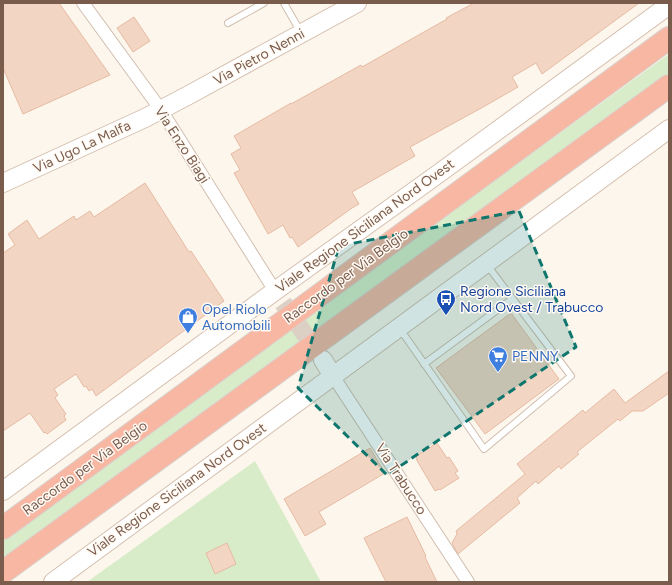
<svg xmlns="http://www.w3.org/2000/svg" width="672" height="585" font-family="Figtree,sans-serif">
<rect width="100%" height="100%" fill="#fdf6ec"/>
<g fill="#d8ecc9">
<path d="M669,54V74L573,146L3,561V539L134,442Z"/>
<path d="M255,461L321,582H87Z"/>
</g>
<g fill="#f3d5c3" stroke="#e6bba3">
<path d="M3,3H59L110,75L23,114L3,68Z"/>
<path d="M474,3H639L542,74L536,63L512,77L518,87L485,106L410,147L415,156L352,192L359,204L352,208L298,247L292,237L290,238L283,225L268,234L234,173L240,170L231,154L241,148L234,136L291,103V104L361,65L362,67L447,19L446,18Z"/>
<path d="M134,17L150,41L133,52L117,28Z"/>
<path d="M145,183L189,252L191,251L224,301L96,396L92,389L89,391L86,386L84,387L76,374L54,389L58,395L55,398L66,414L64,416L66,420L47,434L45,432L44,433L30,413L3,431V253L15,245L8,234L27,220L39,239L74,216L76,220L90,211L94,217Z"/>
<path d="M511,313L559,379L485,434L436,368Z"/>
<path d="M669,371V393L643,411H632L620,421L618,419L577,452L579,454L561,469L559,466L538,484L536,481L517,498L520,503L458,554L452,543L457,534L456,531L525,474L517,464L583,410L585,413L614,389L625,403Z"/>
<path d="M437,443L447,458L449,457L458,471L455,473L459,478L440,490L439,489L435,491L416,459L417,458L416,456Z"/>
<path d="M370,448L385,473L319,512L326,524L305,536L284,499Z"/>
<path d="M407,517L426,556L425,557L437,582H386L364,538Z"/>
<path d="M227,543L236,564L215,574L206,553Z"/>
</g>
<g fill="none" stroke-linecap="round" stroke-linejoin="round">
<path stroke="#dcd0c4" stroke-width="18" stroke-dasharray="18 9" stroke-linecap="butt" d="M283,303L320,356"/>
<defs>
<g id="lane">
<path d="M284,3L300,31"/>
<path d="M228,23L264,3"/>
<path d="M400,329L484,449L571,376L487,265"/>
<path d="M424,364L512,299"/>
</g>
<g id="street">
<path d="M83,3L161,110L275,291"/>
<path d="M333,376L468,582"/>
</g>
<g id="secondary">
<path d="M3,183L145,118L187,96L357,3"/>
<path d="M323,360L333,376"/>
<path d="M3,491L275,291L438,174L669,5"/>
<path d="M53,582C258,431 464,281 669,129"/>
</g>
<g id="highway">
<path d="M3,528L669,38"/>
<path d="M3,572L669,86"/>
</g>
</defs>
<use href="#lane" stroke="#d1beb0" stroke-width="8"/>
<use href="#street" stroke="#d1beb0" stroke-width="14"/>
<use href="#secondary" stroke="#d6c0b0" stroke-width="20"/>
<use href="#highway" stroke="#dad1cd" stroke-width="24"/>
<use href="#lane" stroke="#fff" stroke-width="6"/>
<use href="#street" stroke="#fff" stroke-width="12"/>
<use href="#secondary" stroke="#fff" stroke-width="18"/>
<use href="#highway" stroke="#f7b7a3" stroke-width="22"/>
</g>
<path fill="#0f766e" fill-opacity="0.2" stroke="#0f766e" stroke-width="3" stroke-dasharray="8 5" stroke-linejoin="round" d="M519,211L576,347L387,475L298,388L339,246Z"/>
<defs>
<symbol id="bus-pin" viewBox="-11 -11 22 30"><path d="M0 17L-7.5 6A9.5 9.5 0 1 1 7.5 6Z" fill="#1a4fb4" stroke="#fffaf3"/><path d="M-5-6H5V4H4V6H2V4H-2V6H-4V4H-5ZM-3.5-4V0h7V-4ZM-3.5 1.2v1.5H-2V1.2ZM2 1.2v1.5H3.5V1.2Z" fill="#fff"/></symbol>
<symbol id="shop-pin" viewBox="-11 -11 22 30"><path d="M0 17L-7.5 6A9.5 9.5 0 1 1 7.5 6Z" fill="#3f7fe0" stroke="#fffaf3"/><path d="M-5-2.5h2.3a2.7 3.5 0 0 1 5.4 0H5L5.5 6h-11ZM-1.5-2.5h3a1.5 2.3 0 0 0-3 0Z" fill="#fff"/></symbol>
<symbol id="supermarket-pin" viewBox="-11 -11 22 30"><path d="M0 17L-7.5 6A9.5 9.5 0 1 1 7.5 6Z" fill="#3f7fe0" stroke="#fffaf3"/><path d="M-6-5.5h2.5l.6 2H6L4.5 2H-2.5L-4.4-4H-6ZM-1.5 3.2a1.3 1.3 0 1 0 .1 0ZM3 3.2a1.3 1.3 0 1 0 .1 0Z" fill="#fff"/></symbol>
</defs>
<g fill-rule="evenodd">
<use href="#bus-pin" x="435" y="288" width="22" height="30"/>
<use href="#shop-pin" x="177" y="306" width="22" height="30"/>
<use href="#supermarket-pin" x="487" y="345" width="22" height="30"/>
</g>
<g text-anchor="middle" dominant-baseline="central" stroke-width="3" stroke-linejoin="round" paint-order="stroke">
<g font-size="14" fill="#7a5c4d" stroke="#fffaf3">
<text transform="translate(259 57) rotate(-29)">Via Pietro Nenni</text>
<text transform="translate(182 145) rotate(57)">Via Enzo Biagi</text>
<text transform="translate(82 147) rotate(-25)">Via Ugo La Malfa</text>
<text transform="translate(365 226) rotate(-36)">Viale Regione Siciliana Nord Ovest</text>
<text transform="translate(346 276) rotate(-36)">Raccordo per Via Belgio</text>
<text transform="translate(85 468) rotate(-36)">Raccordo per Via Belgio</text>
<text transform="translate(401 479) rotate(57)">Via Trabucco</text>
<text transform="translate(177 490) rotate(-36)">Viale Regione Siciliana Nord Ovest</text>
</g>
<g font-size="14" fill="#164399" stroke="#fffaf3" text-anchor="start">
<text x="460" y="291">Regione Siciliana<tspan x="460" dy="16">Nord Ovest / Trabucco</tspan></text>
</g>
<g font-size="14" fill="#366cbe" stroke="#fffaf3" text-anchor="start">
<text x="202" y="309">Opel Riolo<tspan x="202" dy="16">Automobili</tspan></text>
<text x="512" y="356">PENNY</text>
</g>
</g>
<rect width="672" height="585" fill="none" stroke="#7a5c4d" stroke-width="8"/>
</svg>
